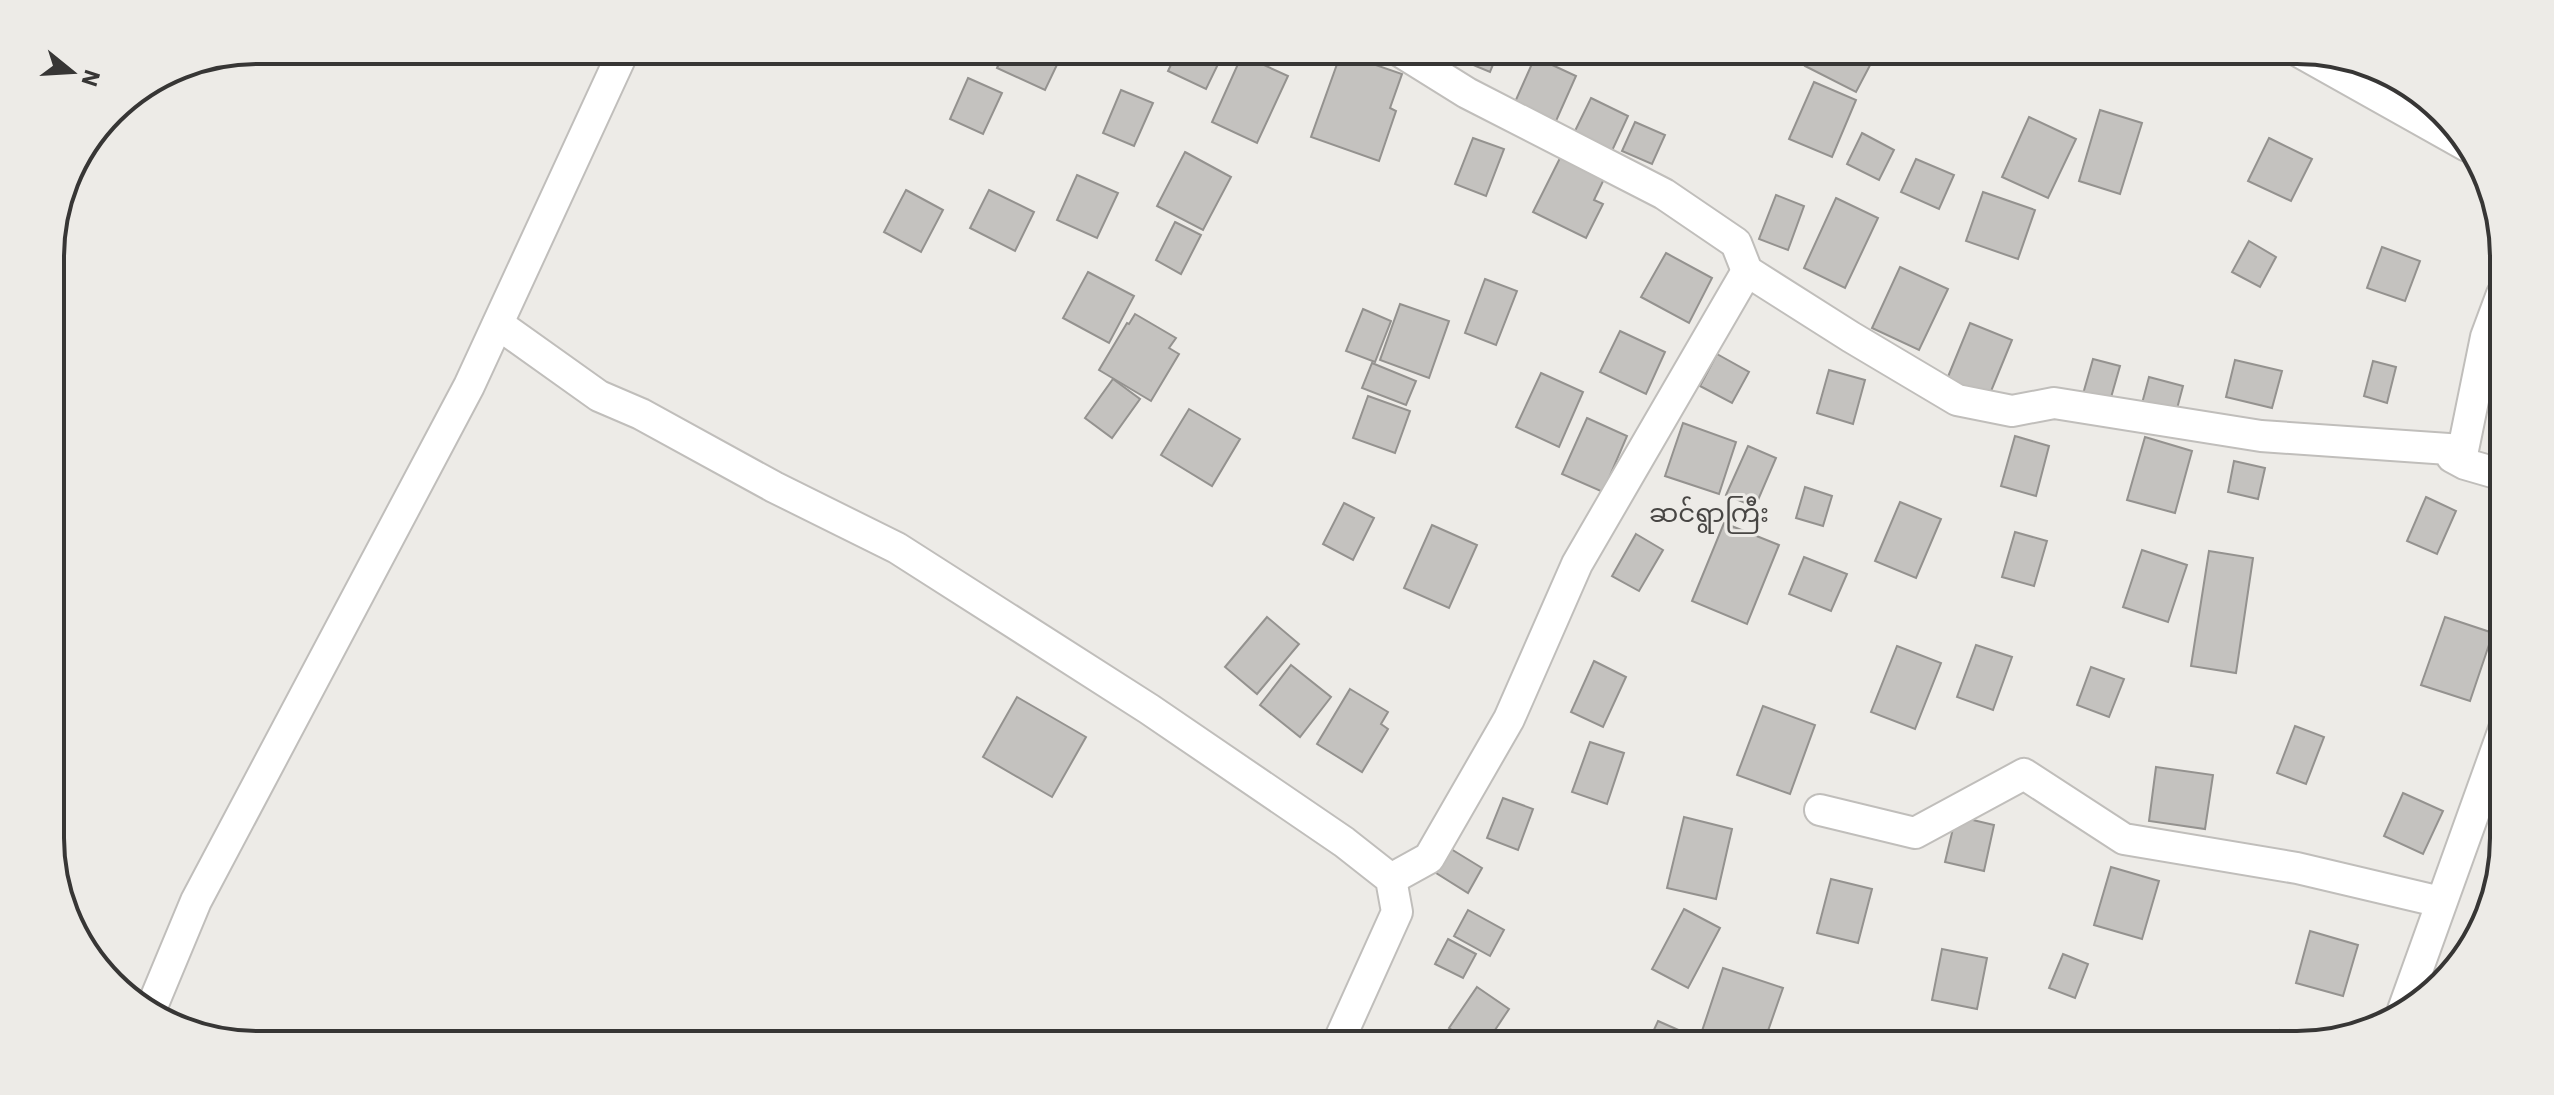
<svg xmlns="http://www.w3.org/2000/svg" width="2554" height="1095" font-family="'IBM Plex Sans','Noto Sans Myanmar',sans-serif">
<rect width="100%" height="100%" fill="#edebe7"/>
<g fill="#c4c2bf" stroke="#94928f" stroke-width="2">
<path d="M1005,50H1064L1045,90L997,68Z"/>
<path d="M1178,50H1204L1221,58L1206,89L1168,71Z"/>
<path d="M1443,50H1499L1490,72L1442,52Z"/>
<path d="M1813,50H1878L1856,92L1805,66Z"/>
<path d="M1341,53L1402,74L1390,108L1396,111L1379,161L1311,137Z"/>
<path d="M1242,55L1288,76L1257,143L1212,122Z"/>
<path d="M1535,57L1576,76L1556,121L1515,102Z"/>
<path d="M968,78L1002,93L983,134L950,119Z"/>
<path d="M1814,82L1856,100L1832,157L1789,139Z"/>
<path d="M1121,90L1153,103L1134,146L1103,133Z"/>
<path d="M1591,98L1628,116L1611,153L1573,135Z"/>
<path d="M2100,110L2142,123L2120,194L2079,181Z"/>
<path d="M2029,117L2076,139L2048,198L2002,177Z"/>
<path d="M1635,122L1665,135L1652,164L1622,151Z"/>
<path d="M1862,133L1894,150L1879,180L1847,164Z"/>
<path d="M1473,138L1504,149L1486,196L1455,184Z"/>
<path d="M2269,138L2312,159L2291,201L2248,181Z"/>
<path d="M1185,152L1231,177L1203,230L1157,206Z"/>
<path d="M1561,156L1605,177L1594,200L1603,204L1586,238L1533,212Z"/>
<path d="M1916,159L1954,175L1939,209L1901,192Z"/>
<path d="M1077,175L1118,193L1097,238L1057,220Z"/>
<path d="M906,190L943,210L921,252L884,232Z"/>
<path d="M989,190L1034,212L1015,251L970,228Z"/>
<path d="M1983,192L2035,210L2018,259L1966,241Z"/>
<path d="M1776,195L1804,206L1788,250L1759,239Z"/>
<path d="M1836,198L1878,218L1845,288L1804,268Z"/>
<path d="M1175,222L1201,235L1181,274L1156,260Z"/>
<path d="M2249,241L2276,257L2260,287L2232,272Z"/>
<path d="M2382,247L2420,261L2405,301L2367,288Z"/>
<path d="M1666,253L1712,278L1689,323L1641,297Z"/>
<path d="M1900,267L1948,289L1919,350L1872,328Z"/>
<path d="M1088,272L1134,296L1109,343L1063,318Z"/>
<path d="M1485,279L1517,291L1496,345L1465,333Z"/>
<path d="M1400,304L1449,321L1429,378L1380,360Z"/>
<path d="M1363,309L1391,321L1375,362L1346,351Z"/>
<path d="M1135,314L1176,338L1169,348L1179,354L1151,401L1099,370L1127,323L1129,324Z"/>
<path d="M1970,323L2012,340L1987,401L1945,384Z"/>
<path d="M1620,331L1665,352L1646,394L1600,372Z"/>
<path d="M1717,354L1749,372L1732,403L1700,386Z"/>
<path d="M2093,359L2120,366L2108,408L2081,401Z"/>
<path d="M2235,360L2282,371L2272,408L2226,397Z"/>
<path d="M2373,361L2396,367L2387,403L2364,396Z"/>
<path d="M1372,363L1416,381L1406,405L1362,388Z"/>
<path d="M1829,370L1865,380L1853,424L1817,413Z"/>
<path d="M1541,373L1583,392L1559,447L1516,427Z"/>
<path d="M2149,377L2183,386L2174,420L2140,411Z"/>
<path d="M1113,379L1140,399L1112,438L1085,418Z"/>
<path d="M1368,396L1410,411L1395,453L1353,438Z"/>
<path d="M1189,409L1240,439L1212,486L1161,455Z"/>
<path d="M1587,418L1627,436L1603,492L1562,474Z"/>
<path d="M1683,423L1736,442L1719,494L1665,476Z"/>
<path d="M2015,436L2049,446L2036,496L2001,486Z"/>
<path d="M2145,437L2192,451L2175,513L2127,500Z"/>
<path d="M1748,446L1776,458L1755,507L1726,495Z"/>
<path d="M2234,461L2265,468L2258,499L2228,492Z"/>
<path d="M1805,487L1832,496L1823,526L1796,518Z"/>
<path d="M2426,497L2456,511L2437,554L2407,541Z"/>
<path d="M1900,502L1941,519L1916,578L1875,561Z"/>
<path d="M1344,503L1374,518L1353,560L1323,544Z"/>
<path d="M1724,523L1779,545L1747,624L1692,601Z"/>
<path d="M1432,525L1477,545L1449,608L1404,588Z"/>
<path d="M2015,532L2047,541L2034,586L2002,577Z"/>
<path d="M1636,534L1663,550L1639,591L1612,576Z"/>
<path d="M2142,550L2187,565L2168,622L2123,607Z"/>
<path d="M2209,551L2253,558L2236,673L2191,666Z"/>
<path d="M1804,557L1847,574L1831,611L1789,594Z"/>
<path d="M1267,617L1299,644L1257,694L1225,667Z"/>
<path d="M2445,617L2493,633L2470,701L2421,685Z"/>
<path d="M1976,645L2012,657L1993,710L1957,697Z"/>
<path d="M1897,646L1941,663L1915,729L1871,712Z"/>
<path d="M1594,661L1626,677L1603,727L1571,712Z"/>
<path d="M1291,665L1331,697L1300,737L1260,705Z"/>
<path d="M2091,667L2124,679L2109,717L2077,705Z"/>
<path d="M1350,689L1388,712L1381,724L1388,729L1362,772L1317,744Z"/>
<path d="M1017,697L1086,737L1052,797L983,757Z"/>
<path d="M1763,706L1815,725L1790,794L1737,775Z"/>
<path d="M2295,726L2324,737L2306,784L2277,773Z"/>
<path d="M1590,742L1624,753L1607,804L1572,792Z"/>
<path d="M2156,767L2213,775L2205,829L2149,821Z"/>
<path d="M2403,793L2443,811L2423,854L2384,836Z"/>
<path d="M1503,798L1533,809L1518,850L1487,838Z"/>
<path d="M1956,816L1994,825L1984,871L1945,862Z"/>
<path d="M1684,817L1732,829L1716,899L1667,888Z"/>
<path d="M1451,849L1482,868L1468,893L1436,873Z"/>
<path d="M2111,867L2159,881L2142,939L2094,925Z"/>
<path d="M1831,879L1872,889L1858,943L1817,933Z"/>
<path d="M1684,909L1720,928L1688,988L1652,969Z"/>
<path d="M1468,910L1504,930L1490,956L1454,936Z"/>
<path d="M2310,931L2358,945L2343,996L2296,983Z"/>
<path d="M1448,939L1476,954L1463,978L1435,964Z"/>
<path d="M1942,949L1987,958L1977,1009L1932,1000Z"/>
<path d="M2063,954L2088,964L2075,998L2049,988Z"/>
<path d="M1723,968L1783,988L1763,1045H1731L1701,1034Z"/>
<path d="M1477,987L1509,1009L1485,1045H1473L1449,1028Z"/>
<path d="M1658,1021L1690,1035L1685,1045H1647Z"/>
<path d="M2280,1030L2310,1041L2309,1045H2275Z"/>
</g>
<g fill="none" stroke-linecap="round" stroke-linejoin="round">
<defs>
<g id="street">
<path d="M1398,50L1467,93L1664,194L1736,243L1747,271L1851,337L1957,400L2012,411L2054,403L2261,436L2463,450"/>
<path d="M2296,50L2467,146"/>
<path d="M2502,294L2486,337L2463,450L2452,457L2465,464L2503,475"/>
<path d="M498,324L599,396L641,414L774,487L897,548L1149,709L1344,842L1391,879L1397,912L1337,1045"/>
<path d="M1820,810L1915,833L2024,774L2124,839L2297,868L2441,902"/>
<path d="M1391,879L1429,858L1509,719L1577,564L1747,271"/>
<path d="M151,1009L196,901L469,386L624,50"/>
<path d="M2403,1010L2504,729"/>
</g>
</defs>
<use href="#street" stroke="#c0bebb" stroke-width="34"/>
<use href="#street" stroke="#fff" stroke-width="30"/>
</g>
<g text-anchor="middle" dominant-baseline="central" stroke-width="6" stroke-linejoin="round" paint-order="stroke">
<g font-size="26" fill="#484644" stroke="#edebe7">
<text x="1709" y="512">ဆင်ရွာကြီး</text>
</g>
</g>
<path d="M0 0H2554V1095H0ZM257 64H2297A193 193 0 0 1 2490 257V838A193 193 0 0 1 2297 1031H257A193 193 0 0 1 64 838V257A193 193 0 0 1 257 64Z" fill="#edebe7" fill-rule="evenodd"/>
<path fill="none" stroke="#373635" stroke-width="4" d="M257 64H2297A193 193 0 0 1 2490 257V838A193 193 0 0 1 2297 1031H257A193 193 0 0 1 64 838V257A193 193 0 0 1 257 64Z"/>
<g transform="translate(72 72) rotate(108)" stroke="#edebe7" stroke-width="6" paint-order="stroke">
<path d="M0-6L14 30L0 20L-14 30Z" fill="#373635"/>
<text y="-12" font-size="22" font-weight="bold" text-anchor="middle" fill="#373635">N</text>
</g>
</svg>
